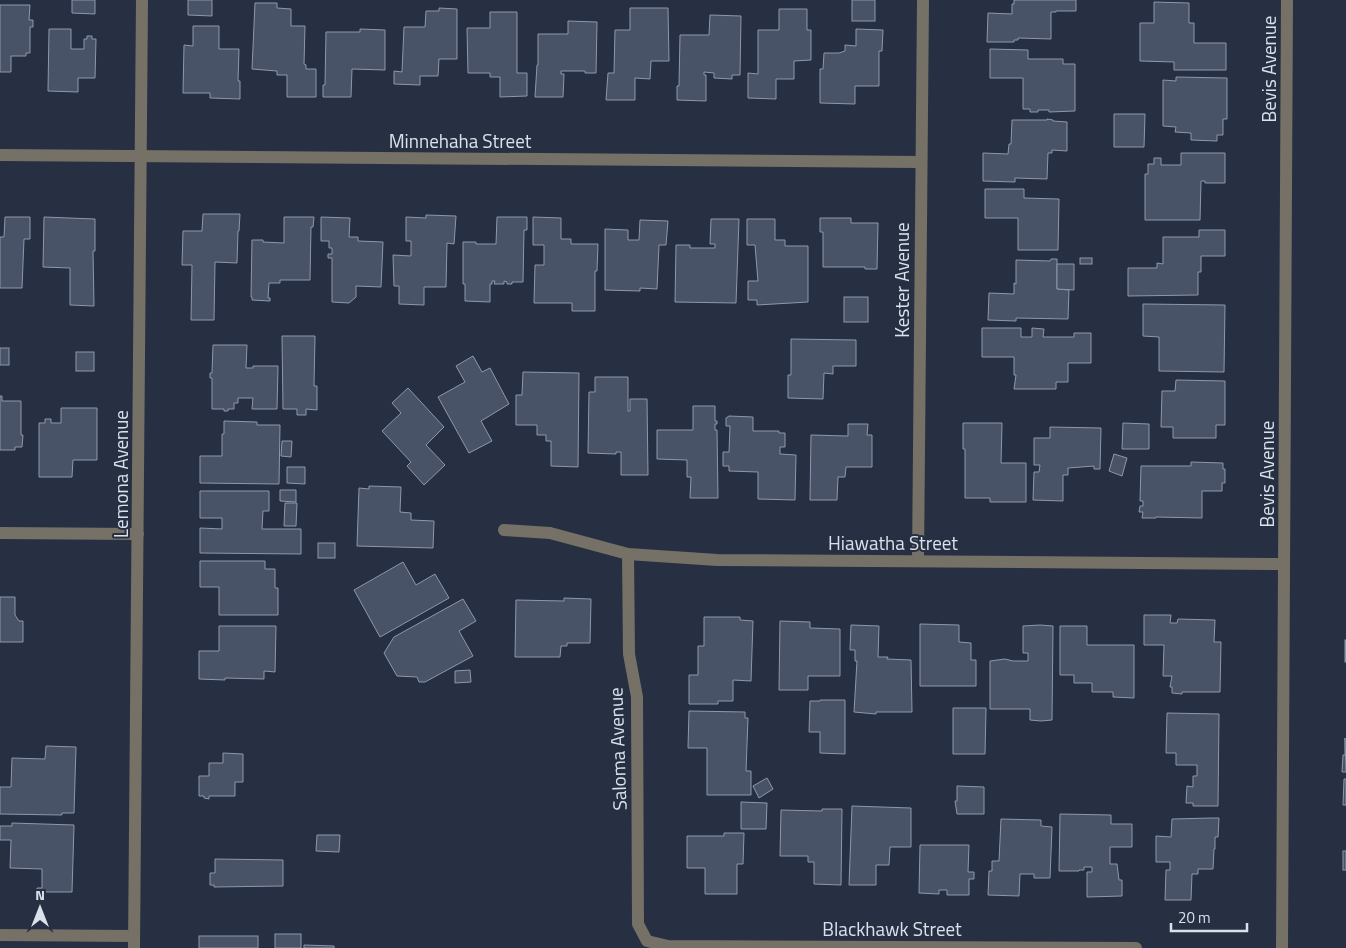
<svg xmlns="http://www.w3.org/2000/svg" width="1346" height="948" font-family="'Titillium Web',sans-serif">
<rect width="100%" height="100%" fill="#273042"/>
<g fill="#495367" stroke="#8c98ae">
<path d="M72,0H95V14L72,13Z"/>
<path d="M188,0H212V16L188,15Z"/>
<rect x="852" y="0" width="23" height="21"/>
<path d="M1014,0H1076V11H1056V12H1051V39L1018,38V40H1014V42H987L988,13L1012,14V4H1014Z"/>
<path d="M1154,2L1189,3V23H1194V43H1226V70H1174V62L1140,61V23H1154Z"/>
<path d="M255,3H277V8L291,9V26H305L304,64L306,65V69H316V97H287V75H277V71L252,69Z"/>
<path d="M0,5H30L29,20H33V27H30V53H26V56H11V72H0Z"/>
<path d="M439,8L457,9V59H439L438,76H420V85L394,84V71L402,72L404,27H425L426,11H439Z"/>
<path d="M630,8H668L669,61H651L650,79L635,78V100H606L608,73H614L615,30H630Z"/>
<path d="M779,9H807V30H811V60L794,61V79H776V99L748,98V73L758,74V30H779Z"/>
<path d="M490,12H517V73H527V96L500,97V77H490V73H468L467,28H490Z"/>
<path d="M710,15L741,16L740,75H732V79L714,78V73L704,72V75H706V101L677,100V86H679L680,35H709Z"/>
<path d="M568,21L597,22L596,73H585V71H561V74H564L563,97H535L537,65H538V34H568Z"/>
<path d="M193,26H219V49H239L238,81H240V99L210,98V93H183L184,45L193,46Z"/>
<path d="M49,29H71V49H84V39H87V36H92V39H96L95,78H78V92L48,91Z"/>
<path d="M360,29L385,30V70L352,69L351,97H323V85H325L326,32H360Z"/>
<path d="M856,29L883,30L882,51H879V86H855V104L820,103V69H823L824,53H839L845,51V45L856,46Z"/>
<path d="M990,49L1028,50V59H1063V64H1075V111L1049,112V110H1038V112H1030V109H1023V78H990Z"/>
<path d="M1176,77L1227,78V119H1223V135H1217V141L1191,140V133L1175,132L1176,127L1163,126V80L1176,81Z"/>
<path d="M1114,114H1145L1144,147H1114Z"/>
<path d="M1047,119L1053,120V121L1067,122V151L1052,150V153H1048L1047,179L1015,178V182L983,181V153L1008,154L1009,144H1011L1012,120H1047Z"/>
<path d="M1181,153H1225V183H1205V181H1201L1200,220H1145V174H1148V164H1154V158H1161V165H1181Z"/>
<path d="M985,189H1024V198L1059,199L1058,250H1018V218H985Z"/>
<path d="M203,214H240L239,231H238L237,263L215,262L214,320H191L192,265H182L183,231H202Z"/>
<path d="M426,215L456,216L454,244L447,243L446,287H424V305L399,304V286H394L393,255L411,256V241H406V217L426,218Z"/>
<path d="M5,217H30V239H24L22,288H0V237H4Z"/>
<path d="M44,217L95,219V251H93L94,306L70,305V268L43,267Z"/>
<path d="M284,217H314L313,227H311L310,280H280V283H269L268,298H270V301L252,300V297H251L252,240H263V242L284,243Z"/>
<path d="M321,217L350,218L349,237H358V241L383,242L381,287L356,286V297L349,303L332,302V258H328V254H332V248H329V241H321Z"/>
<path d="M497,217H527V230H524L523,282H512V284H507V282L504,281V284H494L495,281H492V284H490V302L465,301V284H463V242H476V244H496Z"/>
<path d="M533,217L561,218V239H571V244H598L597,271H595V311H572V303H534L535,265H544V245H533Z"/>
<path d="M820,218H851V223H878L877,269H865V267H823V232H820Z"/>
<path d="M711,219H739L736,303L675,302L676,245H690V248H715V244H710Z"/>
<path d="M747,219H775V240H785V246H808V302L757,305V300H748V281H758L755,245H747Z"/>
<path d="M640,220L668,221L666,245H659L657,289L640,288V291L605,290V229L628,230V240H639Z"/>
<path d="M1199,230H1225V256H1201V272H1198V295L1128,296V268H1157V263L1163,264V237H1199Z"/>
<rect x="1080" y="258" width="12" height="6"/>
<path d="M1051,259H1057V289L1069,290L1068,319L1016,318V321L988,320L989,293L1014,294V283L1016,284V260L1050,261Z"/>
<path d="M1057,264H1074V290L1057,289Z"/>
<rect x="844" y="297" width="24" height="25"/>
<path d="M1143,304L1225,305L1224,372L1159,371V337L1143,336Z"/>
<path d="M982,328H1021V337H1032V328L1044,329L1043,337H1074V333H1091V363H1068V382H1056V389H1014L1016,375H1014V357H982Z"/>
<path d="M282,336H315L314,386H317V410L306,409V415H297V409H283Z"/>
<path d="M791,339L856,340V366H833V374L824,373L823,399L788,398V375H791Z"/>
<path d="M213,345H247L246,368H253V366H278L277,409H252L253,398H238V403H234V409H228V411H224V409H212V378H210V373H212Z"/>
<rect x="0" y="348" width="9" height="17"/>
<rect x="76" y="352" width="18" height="19"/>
<path d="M473,356L482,372L490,368L509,404L481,421L492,441L469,453L438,397L465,382L456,366Z"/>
<path d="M523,372L579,373L578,467L551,466V441H546V435H537V425H516V395H522Z"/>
<path d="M595,377H628V411H630V399H647L648,475H621V452H616V454L588,453L589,392H595Z"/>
<path d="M1176,380L1225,381V425H1216V438H1173V427H1161L1162,391H1175Z"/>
<path d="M408,388L444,427L426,445L445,465L424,485L407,466L411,462L382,431L401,413L392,403Z"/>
<path d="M0,396H2V401H21V435H23L22,447H15V450H0Z"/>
<path d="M693,406H715V421H717V424H715V430H717L718,498H690L691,477H687V460L657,459V430H693Z"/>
<path d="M61,408H97V460H73L72,477H39V423H45V419H51V423H61Z"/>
<path d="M729,416L753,417V431H779V433H785V447H780V454L796,455L795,500L758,499V472L729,471V466H723V452H729L730,426H726V418Z"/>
<path d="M224,421L257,422V425H280L279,484L200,483V456H222V434H224Z"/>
<path d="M963,423H1002L1001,463H1026V502H990V498H965V449H963Z"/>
<path d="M1123,423L1149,424V449H1122Z"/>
<path d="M848,424H868L867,435H872V467H846L845,477H838L837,500H810L811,435L848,436Z"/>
<path d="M1050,427L1101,428L1100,469H1094V466L1068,468V475H1063V501L1033,500L1034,472H1039L1040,465H1034V438H1050Z"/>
<path d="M282,441H292L291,457L281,456Z"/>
<path d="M1114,454L1127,458L1122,476L1109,471Z"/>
<path d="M1191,462L1223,463V469H1225V483H1222V491H1202V518L1156,517V518H1142L1143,512H1139L1140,506H1143V501H1140L1141,466H1191Z"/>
<path d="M287,467H305V484L287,483Z"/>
<path d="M369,486L401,487L400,512L411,513V520L434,521L433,548L357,546L359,488L369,489Z"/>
<path d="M280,490H296V502L280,501Z"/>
<path d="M200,491H269V511H263L262,529H301V554L200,553V528L222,529V518H200Z"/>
<path d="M285,503H297L296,526H284Z"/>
<rect x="318" y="543" width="17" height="15"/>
<path d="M200,561H265V569H275V588H278V615H219V587H200Z"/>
<path d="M403,562L416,585L435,574L449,598L380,637L354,590Z"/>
<path d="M0,597H15V615L19,621H23V642H0Z"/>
<path d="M564,598L591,599L590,643H567V646H561L560,657H515L516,600L564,601Z"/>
<path d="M463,599L476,621L459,631L473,656L425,682H419L417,677L397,676L384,653L394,637Z"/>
<path d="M1144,615H1171L1170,623H1177L1178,619L1215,620L1214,642H1221L1220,692H1182V694L1172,693V687H1170L1172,676H1163L1164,645H1144Z"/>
<path d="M704,617H740V620L753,621L751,681L733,680V701H718V704H689V675H698V646H704Z"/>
<path d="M780,621L810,622V628L840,629V676H808V690H779Z"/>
<path d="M920,624L959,625V642L971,643V660H976V686H920Z"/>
<path d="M851,625L879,626L878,657H888L887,659L911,660L912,712H876V714L854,712L857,661H855V650H850Z"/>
<path d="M1040,625L1053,626L1052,720L1041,721L1030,720V709H990V661L1005,659L1013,661H1028V653H1023V626Z"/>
<path d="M219,626H276L275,672L264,671V679L225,678V680L199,679V651H219Z"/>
<path d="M1060,626H1087V645H1134V698L1113,697V692H1092V683H1074V675H1060Z"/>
<rect x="1345" y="640" width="1" height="22"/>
<path d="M470,670L471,682L455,683V671Z"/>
<path d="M820,700H845V754L820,753V732H809L810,701H820Z"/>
<path d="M953,708H986L985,754H953Z"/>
<path d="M689,711L745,712V718H748L746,771H751V795H707V748H688Z"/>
<path d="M1167,713L1219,714L1218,806H1193V803H1186L1187,786L1193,787V776H1197V765H1176V753H1166Z"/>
<path d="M1345,738L1346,772H1342L1343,755H1345Z"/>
<path d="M46,746L76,747L74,813H62V815L0,814V787H11L12,758L45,759Z"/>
<path d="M223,753L243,754V782H235V796H209V799L204,798V796H199V776H209V763H223Z"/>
<path d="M767,778L773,789L759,798L753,786Z"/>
<path d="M1344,779H1346V805H1343Z"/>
<path d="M957,786L984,787V814H957L955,801H957Z"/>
<path d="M741,802L767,803L766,829H741Z"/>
<path d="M852,806L911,808V847H890L889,865H876V885H849Z"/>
<path d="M822,809H842L841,885L814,884V862H808V856H780L781,810L822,811Z"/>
<path d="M1060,814L1111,815V824H1132V847H1110V864H1117L1119,880H1122V896L1087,897V872H1092V867H1084V870H1079V871H1059Z"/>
<path d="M1212,818H1219L1218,837H1215V849H1214L1213,869H1198V874H1192L1191,900H1165L1166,870H1170V862H1156V836L1171,837L1172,819Z"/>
<path d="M1001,819L1041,820V826L1052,827L1050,878H1034V874H1020L1019,896L988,895L989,871H992V861H999Z"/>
<path d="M12,823L74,825L72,892H37V888H42V869L10,868L11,840H0V826H12Z"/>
<path d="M724,833H744L743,864H737V894H705V868H687V836H724Z"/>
<path d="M317,835H340L339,852L316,851Z"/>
<path d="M920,845H969L968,872H974V879H969V895H947V890H939V894L919,893Z"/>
<rect x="1343" y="851" width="3" height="19"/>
<path d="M215,859L283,860V886L214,887V885H210V873H215Z"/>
<rect x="275" y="934" width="26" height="14"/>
<rect x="199" y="936" width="59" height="12"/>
<path d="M304,945L334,946V948H304Z"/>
</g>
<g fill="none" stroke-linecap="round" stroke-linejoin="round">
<g stroke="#757167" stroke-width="12">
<path d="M0,155L920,162"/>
<path d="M504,530L550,533L628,554L717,560L1284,564"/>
<path d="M0,533L138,534"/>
<path d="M628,554L629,654L637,697L638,924L647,941L668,946L1136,948"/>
<path d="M918,561L923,0"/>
<path d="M0,935L134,936"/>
<path d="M134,948L142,0"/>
<path d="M1282,948L1287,0"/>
</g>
</g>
<g text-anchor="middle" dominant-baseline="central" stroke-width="4" stroke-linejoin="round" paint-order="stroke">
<g font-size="19" fill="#dae1ed" stroke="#273042">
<text transform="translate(1268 69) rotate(-90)">Bevis Avenue</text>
<text x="460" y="140">Minnehaha Street</text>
<text transform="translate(901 280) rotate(-90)">Kester Avenue</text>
<text transform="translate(120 474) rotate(-90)">Lemona Avenue</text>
<text transform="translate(1266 474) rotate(-90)">Bevis Avenue</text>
<text x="893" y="542">Hiawatha Street</text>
<text transform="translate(617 749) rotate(-92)">Saloma Avenue</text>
<text x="892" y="928">Blackhawk Street</text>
</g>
</g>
<g transform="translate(40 908)" stroke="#273042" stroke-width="4" paint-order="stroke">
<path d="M0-4L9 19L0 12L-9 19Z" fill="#dae1ed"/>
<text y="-8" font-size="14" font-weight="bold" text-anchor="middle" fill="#dae1ed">N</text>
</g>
<path d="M1171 923v8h76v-8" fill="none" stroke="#dae1ed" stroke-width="2.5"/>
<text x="1178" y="923" font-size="15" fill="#dae1ed" stroke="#273042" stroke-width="4" paint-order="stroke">20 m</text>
</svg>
